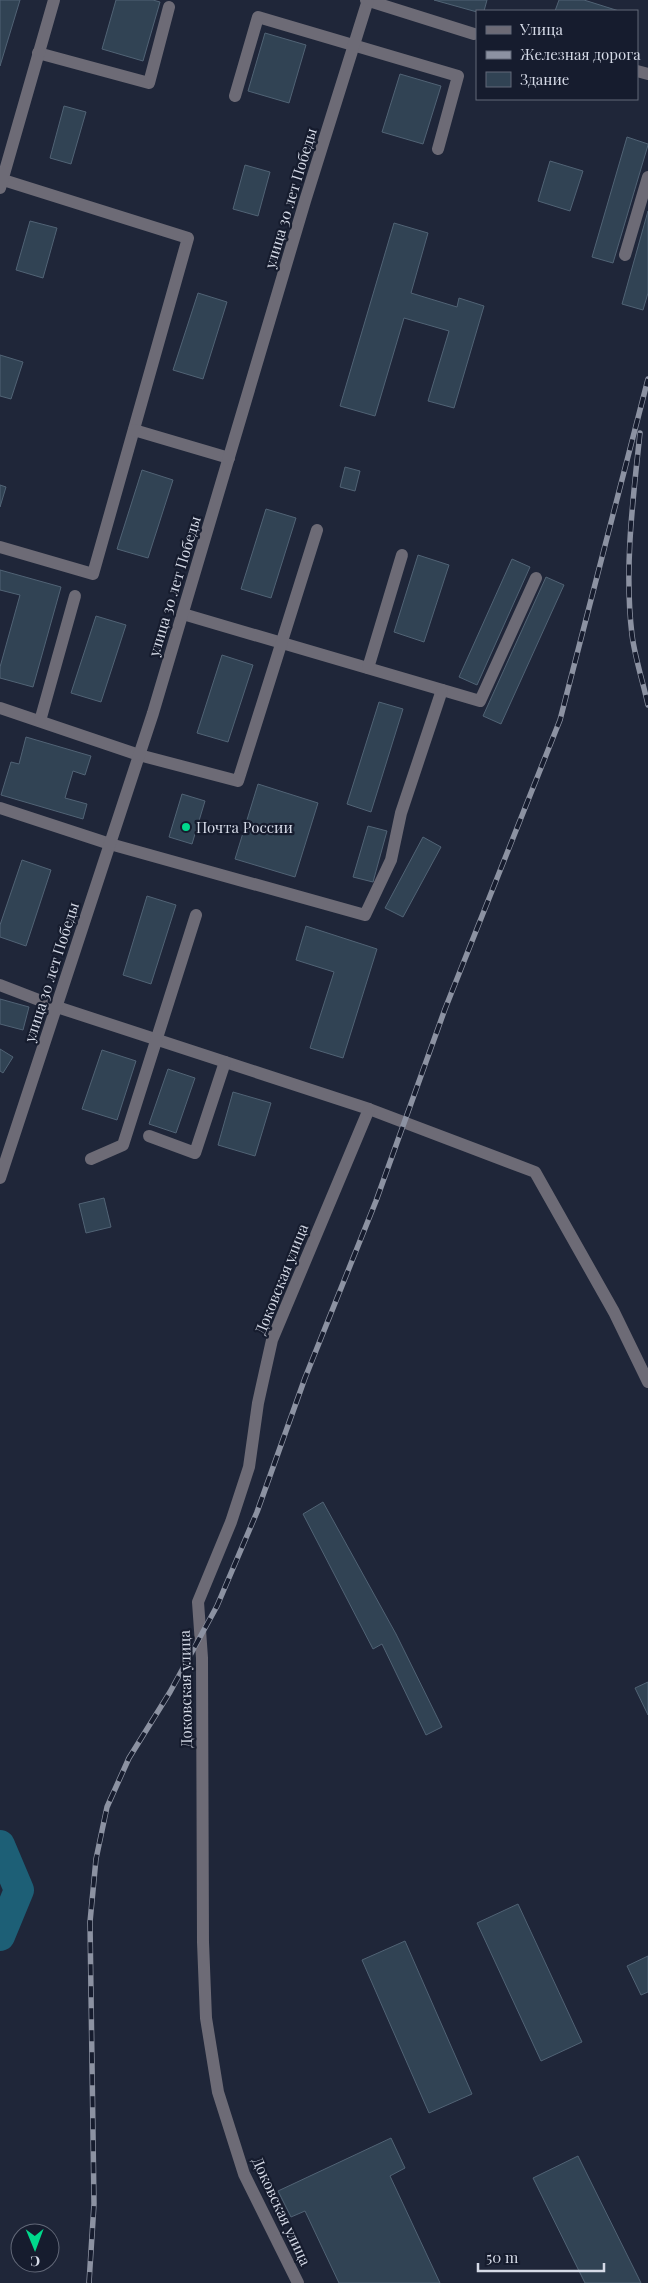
<svg xmlns="http://www.w3.org/2000/svg" width="648" height="2283" font-family="'Playfair Display',serif">
<rect width="100%" height="100%" fill="#1f2639"/>
<g fill="none" stroke-linecap="round" stroke-linejoin="round">
<path stroke="#1d5f76" stroke-width="30" d="M0,1845L19,1890L0,1936"/>
</g>
<g fill="#314354" stroke="#516375">
<path d="M0,0H20L0,66Z"/>
<path d="M116,0H153L160,2L143,61L102,49Z"/>
<path d="M434,0H487L484,11L477,12Z"/>
<path d="M559,0H584L619,11H555Z"/>
<path d="M265,33L306,45L289,103L248,91Z"/>
<path d="M400,74L441,86L423,144L382,132Z"/>
<path d="M64,106L86,112L71,164L50,158Z"/>
<path d="M627,137L648,144V145L613,263L592,257Z"/>
<path d="M550,161L583,171L570,211L538,201Z"/>
<path d="M245,165L270,172L258,216L233,209Z"/>
<path d="M648,211V293L643,310L622,304Z"/>
<path d="M30,221L57,228L43,278L16,270Z"/>
<path d="M394,223L428,233L411,293L457,307L459,298L484,306L454,408L428,401L449,331L404,318L375,416L340,406Z"/>
<path d="M198,293L227,302L203,379L173,370Z"/>
<path d="M0,355L23,362L11,399L0,396Z"/>
<path d="M345,467L360,471L355,491L340,487Z"/>
<path d="M142,470L173,480L148,558L117,549Z"/>
<path d="M0,485L6,487L0,507Z"/>
<path d="M266,509L296,518L271,598L241,589Z"/>
<path d="M418,555L449,565L424,642L394,632Z"/>
<path d="M512,559L530,567L477,685L459,677Z"/>
<path d="M0,570L61,587L33,687L0,678V667L20,595L0,590Z"/>
<path d="M546,577L564,585L501,724L483,716Z"/>
<path d="M96,616L126,625L101,702L71,693Z"/>
<path d="M222,655L253,665L228,742L197,733Z"/>
<path d="M379,702L403,709L371,812L347,804Z"/>
<path d="M26,737L91,756L85,775L73,771L65,798L87,804L83,819L1,795L11,762L19,764Z"/>
<path d="M258,784L318,803L295,877L235,859Z"/>
<path d="M182,794L205,801L192,844L169,837Z"/>
<path d="M368,826L387,831L373,882L353,877Z"/>
<path d="M423,837L441,847L403,917L385,908Z"/>
<path d="M22,860L51,870L26,946L0,937V925Z"/>
<path d="M147,896L176,905L151,984L123,975Z"/>
<path d="M306,926L377,949L343,1058L310,1048L334,972L296,960Z"/>
<path d="M0,999L29,1007L23,1030L0,1024Z"/>
<path d="M0,1049L13,1057L3,1073L0,1071Z"/>
<path d="M102,1050L136,1061L117,1120L82,1109Z"/>
<path d="M168,1069L195,1078L176,1133L149,1124Z"/>
<path d="M233,1092L271,1103L255,1156L218,1145Z"/>
<path d="M104,1198L111,1227L86,1233L79,1204Z"/>
<path d="M323,1502L396,1634L442,1727L426,1735L382,1644L373,1649L303,1514Z"/>
<path d="M648,1682V1715L635,1688Z"/>
<path d="M518,1904L582,2042L541,2061L477,1923Z"/>
<path d="M405,1941L472,2094L429,2113L362,1960Z"/>
<path d="M648,1956V1992L641,1995L627,1966Z"/>
<path d="M391,2138L405,2168L390,2176L440,2283H339L305,2211L291,2217L278,2191Z"/>
<path d="M578,2156L641,2283H585L533,2178Z"/>
</g>
<g fill="none" stroke-linecap="round" stroke-linejoin="round">
<g stroke="#6d6b76" stroke-width="12">
<path d="M366,0L474,34"/>
<path d="M38,53L149,83L169,7"/>
<path d="M637,71L648,74"/>
<path d="M235,96L258,17L458,76L438,149"/>
<path d="M0,179L188,238L93,574L0,547"/>
<path d="M0,188L54,0"/>
<path d="M625,255L648,177"/>
<path d="M134,430L229,458"/>
<path d="M183,614L480,701L536,578"/>
<path d="M368,668L402,555"/>
<path d="M0,708L139,755L238,781L317,530"/>
<path d="M40,721L75,596"/>
<path d="M0,808L110,844L365,915L391,860L401,813L442,690"/>
<path d="M0,985L57,1007L369,1109L535,1172L614,1312L648,1382"/>
<path d="M149,1136L195,1153L225,1062"/>
<path d="M91,1159L123,1145L196,915"/>
<path d="M0,1178L153,713L305,201L368,0"/>
<path d="M298,2283L244,2174L218,2092L206,2018L203,1942L202,1658L198,1602L231,1522L249,1467L258,1403L272,1340L369,1109"/>
</g>
<defs>
<g id="rail">
<path d="M640,433C633,499 624,568 632,635C635,658 643,682 648,705"/>
<path d="M89,2283L94,2204L90,1922L96,1859L107,1807L129,1758L170,1692L217,1606L257,1512L305,1378L376,1201L445,1009L560,720L648,379"/>
</g>
</defs>
<use href="#rail" stroke="#8c92a2" stroke-width="5.5"/>
<use href="#rail" stroke="#161c2e" stroke-width="4" stroke-dasharray="11" stroke-linecap="butt"/>
</g>
<circle fill="#00d98c" stroke="#161c2e" stroke-width="2" cx="186" cy="827" r="5"/>
<g text-anchor="middle" dominant-baseline="central" stroke-width="4.5" stroke-linejoin="round" paint-order="stroke">
<g font-size="15" fill="#d5dae7" stroke="#161c2e">
<text transform="translate(290 198) rotate(-73)">улица 30 лет Победы</text>
<text transform="translate(174 586) rotate(-73)">улица 30 лет Победы</text>
<text transform="translate(51 972) rotate(-72)">улица 30 лет Победы</text>
<text transform="translate(281 1279) rotate(-68)">Доковская улица</text>
<text transform="translate(185 1689) rotate(-91)">Доковская улица</text>
<text transform="translate(282 2211) rotate(65)">Доковская улица</text>
</g>
<g font-size="15" fill="#d5dae7" stroke="#161c2e" text-anchor="start">
<text x="196" y="827">Почта России</text>
</g>
</g>
<rect x="476" y="10" width="162" height="90" fill="#161c2e" stroke="#626878"/>
<rect x="486" y="26" width="25" height="8" fill="#6d6b76" stroke="#626878"/>
<text x="520" y="35" font-size="15" fill="#d5dae7">Улица</text>
<rect x="486" y="51" width="25" height="8" fill="#8c92a2" stroke="#626878"/>
<text x="520" y="60" font-size="15" fill="#d5dae7">Железная дорога</text>
<rect x="486" y="72" width="25" height="15" fill="#314354" stroke="#626878"/>
<text x="520" y="85" font-size="15" fill="#d5dae7">Здание</text>
<g transform="translate(35 2248) rotate(179)"><circle r="24" fill="#161c2e" stroke="#626878"/>
<path d="M0-4L9 19L0 12L-9 19Z" fill="#00d98c"/>
<text y="-8" font-size="14" font-weight="bold" text-anchor="middle" fill="#d5dae7">С</text>
</g>
<path d="M478 2263v8h126v-8" fill="none" stroke="#d5dae7" stroke-width="2.5"/>
<text x="486" y="2263" font-size="15" fill="#d5dae7" stroke="#161c2e" stroke-width="4" paint-order="stroke">50 m</text>
</svg>
